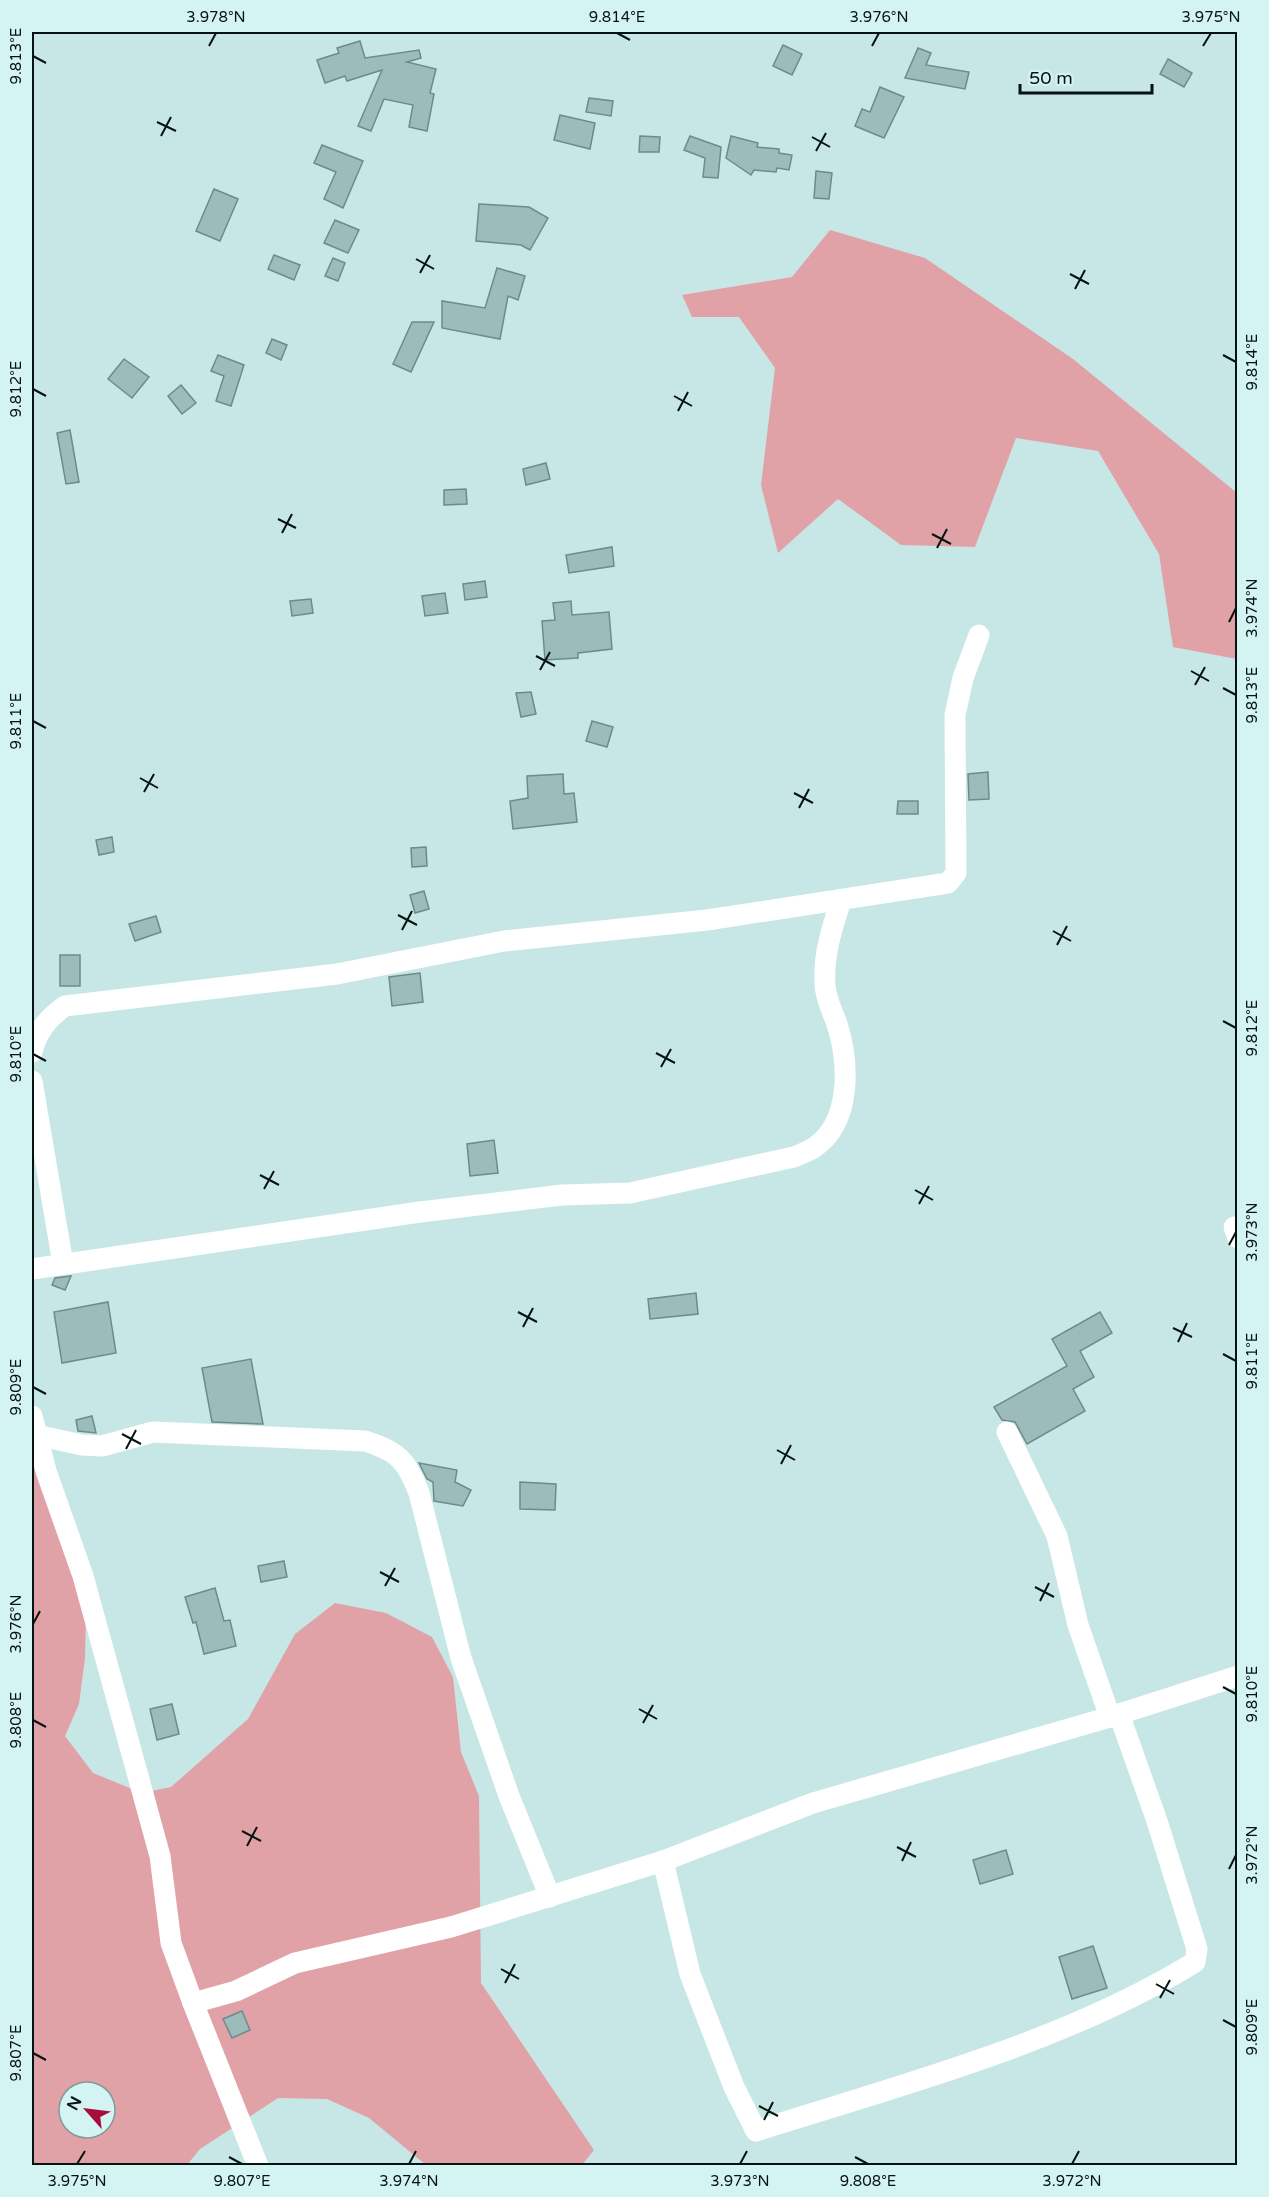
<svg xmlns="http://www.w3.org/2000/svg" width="1269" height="2197" font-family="'Varela Round',sans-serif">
<rect width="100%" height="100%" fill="#c6e7e5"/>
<g fill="#e1a2a7" fill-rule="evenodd">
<path d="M830,230L925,258L1073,359L1237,493V659L1173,647L1159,554L1098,451L1016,438L975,547L901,545L838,499L778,553L761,485L775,368L739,317H692L682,295L792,277Z"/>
<path d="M32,1446L86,1610L85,1658L79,1704L65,1736L93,1773L142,1793L171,1787L248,1719L295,1634L335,1603L386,1613L432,1637L453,1677L461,1752L479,1796L481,1983L594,2150L582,2165H426L369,2118L327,2099L278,2098L200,2149L187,2165H32ZM69,2092H105V2128H69Z"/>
</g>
<g fill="#9cbcbb" stroke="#6c8b8a" stroke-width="1.5">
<path d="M360,41L365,58L419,50L421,58L407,62L436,69L430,93L434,94L427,131L409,127L413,105L384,99L371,131L358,126L382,70L347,81L345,76L325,83L317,60L339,53L337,48Z"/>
<path d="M783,45L802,54L792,75L773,66Z"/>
<path d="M918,48L931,53L926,65L969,72L965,89L905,78Z"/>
<path d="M1168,59L1192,73L1184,87L1160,74Z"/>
<path d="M880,87L904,97L884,138L855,126L862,109L870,112Z"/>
<path d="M589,98L613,101L611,116L586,112Z"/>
<path d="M560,115L595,123L590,149L554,140Z"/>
<path d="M640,136L660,137L659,152H639Z"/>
<path d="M690,136L721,147L718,178L703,177L705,158L684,150Z"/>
<path d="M731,136L758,143L757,147L779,149V153L792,155L789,170L777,168L776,172L754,170L751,175L726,158Z"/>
<path d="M322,145L363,161L343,208L324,199L336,172L314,163Z"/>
<path d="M816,171L832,173L829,199L814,198Z"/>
<path d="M214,189L238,199L220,241L196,231Z"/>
<path d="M479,204L529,207L548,218L530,250L521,245L476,241Z"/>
<path d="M335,220L359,230L348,253L324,243Z"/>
<path d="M274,255L300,265L294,280L268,269Z"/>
<path d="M333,258L345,263L338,281L325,276Z"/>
<path d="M497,268L525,276L518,300L508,296L500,339L442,328V301L485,308Z"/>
<path d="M412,322H434L411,372L393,364Z"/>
<path d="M272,339L287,345L281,360L266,353Z"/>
<path d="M218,355L244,365L231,406L216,401L224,376L211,371Z"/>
<path d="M124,359L149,377L132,398L108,379Z"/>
<path d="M181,385L196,403L182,414L168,396Z"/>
<path d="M70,430L79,482L66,484L57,433Z"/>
<path d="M546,463L550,479L526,485L523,469Z"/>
<path d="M466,489L467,504L444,505V490Z"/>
<path d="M612,547L614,566L569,573L566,555Z"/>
<path d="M485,581L487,597L465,600L463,584Z"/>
<path d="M445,593L448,613L425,616L422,596Z"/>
<path d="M311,599L313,613L292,616L290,601Z"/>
<path d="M571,601L572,615L609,612L612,649L578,653V658L545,660L542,621L555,620L553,603Z"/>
<path d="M531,692L536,714L521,717L516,693Z"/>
<path d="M592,721L613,727L607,747L586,741Z"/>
<path d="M988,772L989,799L969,800L968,774Z"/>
<path d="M563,774L564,794L574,793L577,822L513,829L510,801L528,798L527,776Z"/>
<path d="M898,801H918V814H897Z"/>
<path d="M112,837L114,852L99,855L96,840Z"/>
<path d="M426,847L427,866L412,867L411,848Z"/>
<path d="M424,891L429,909L415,913L410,895Z"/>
<path d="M156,916L161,932L135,941L129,924Z"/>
<rect x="60" y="955" width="20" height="31"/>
<path d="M420,973L423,1002L392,1006L389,977Z"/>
<path d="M494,1140L498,1173L470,1176L467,1144Z"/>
<path d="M71,1276L65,1290L52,1285L55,1278Z"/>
<path d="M696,1293L698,1314L650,1319L648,1299Z"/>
<path d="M108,1302L116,1353L62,1363L54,1312Z"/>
<path d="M1100,1312L1112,1333L1080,1351L1094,1377L1073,1389L1085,1411L1027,1444L1015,1422L1002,1420L994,1407L1067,1366L1052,1339Z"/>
<path d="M251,1359L263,1424L212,1422L202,1368Z"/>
<path d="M92,1416L96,1433L78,1431L76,1420Z"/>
<path d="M419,1463L457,1470L455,1482L471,1490L463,1506L434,1501L433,1482L427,1479Z"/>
<path d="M520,1482L556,1484L555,1510L520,1509Z"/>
<path d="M284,1561L287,1577L261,1582L258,1566Z"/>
<path d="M215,1588L224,1621L230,1620L236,1646L204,1654L196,1622L193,1623L185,1597Z"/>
<path d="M172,1704L179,1734L157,1740L150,1709Z"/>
<path d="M1006,1850L1013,1874L980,1884L973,1860Z"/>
<path d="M1093,1946L1107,1988L1072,1999L1059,1957Z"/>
<path d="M242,2011L250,2030L232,2038L223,2019Z"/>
</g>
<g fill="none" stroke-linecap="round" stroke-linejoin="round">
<g stroke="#fff" stroke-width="21">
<path d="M32,1052C37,1031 48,1018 65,1006L337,974L504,941L707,920L948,883L956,873L955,715L963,678L979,635"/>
<path d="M32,1081L63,1264"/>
<path d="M1234,1227L1238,1238"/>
<path d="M32,1269L420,1212L562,1195L630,1193L794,1157C801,1154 809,1151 815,1147C852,1121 849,1062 837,1024C832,1010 826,1000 825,985C823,955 832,928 841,900"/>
<path d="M32,1416L46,1471L83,1576L160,1856L171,1943L193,2003L236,1991L295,1963L451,1927L663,1861L813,1803L1110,1717L1238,1676"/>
<path d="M1007,1432L1057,1536L1078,1625L1110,1717"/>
<path d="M36,1435L82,1445L102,1446L153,1432L365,1441C398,1451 407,1461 419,1493L461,1658L509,1796L550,1897"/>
<path d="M663,1861L690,1974L734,2087L756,2131C901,2085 1066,2042 1195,1962L1197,1949L1157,1821L1119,1714"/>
<path d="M193,2003L258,2166"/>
</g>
</g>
<path fill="none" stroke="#071312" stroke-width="2" d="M617,33L630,40M209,46L216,33M872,46L879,33M1203,46L1211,33M33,56L46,63M157,122L176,131M161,136L171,117M812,137L830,147M816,151L826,133M416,259L434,269M420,273L430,255M1070,274L1089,284M1075,289L1085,270M1223,355L1236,362M33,389L46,396M674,396L692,406M678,411L688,392M278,519L296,528M282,533L292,514M932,534L951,544M937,548L947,529M1229,622L1236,608M536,656L555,666M540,670L550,652M1191,671L1209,681M1195,685L1205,667M1223,688L1236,695M33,721L46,728M140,778L158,788M144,792L154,774M794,793L813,803M799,808L809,789M398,915L417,925M402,930L412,911M1053,931L1071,941M1057,945L1067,926M1223,1021L1236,1028M656,1053L675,1063M33,1054L46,1061M661,1067L671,1049M260,1175L279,1185M264,1189L274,1171M915,1190L933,1200M919,1204L929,1186M1229,1245L1236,1232M518,1312L537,1322M523,1327L533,1308M1173,1328L1192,1337M1178,1342L1187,1323M1223,1354L1236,1361M33,1387L46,1394M122,1434L141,1444M126,1449L136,1430M777,1450L795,1460M781,1464L791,1445M380,1572L399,1582M385,1586L395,1568M1035,1587L1054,1597M1040,1601L1049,1583M33,1624L40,1611M1223,1687L1236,1694M639,1709L657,1719M33,1720L46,1727M643,1723L653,1705M242,1831L261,1841M247,1846L257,1827M897,1847L916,1857M902,1861L911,1842M1229,1869L1236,1855M501,1969L519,1979M505,1983L515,1964M1156,1984L1174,1994M1160,1998L1170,1980M1223,2020L1236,2027M33,2053L46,2060M759,2106L778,2116M764,2120L773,2102M229,2157L242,2164M855,2157L868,2164M77,2164L85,2151M409,2164L416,2151M740,2164L747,2151M1072,2164L1079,2151"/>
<rect width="1269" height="2197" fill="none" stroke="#d3f4f2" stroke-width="66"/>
<g transform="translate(87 2110) rotate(298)"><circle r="28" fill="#d3f4f2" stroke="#819a98" stroke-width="1.5"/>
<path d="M0-4.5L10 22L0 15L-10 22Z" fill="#a60d3b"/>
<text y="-9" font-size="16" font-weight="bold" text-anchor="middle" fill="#071312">N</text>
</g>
<path d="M1020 84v9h132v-9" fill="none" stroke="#071312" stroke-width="3"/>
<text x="1029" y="84" font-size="18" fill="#071312" stroke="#d3f4f2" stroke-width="4.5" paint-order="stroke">50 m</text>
<rect x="33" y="33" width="1203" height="2131" fill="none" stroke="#071312" stroke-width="2"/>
<g font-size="15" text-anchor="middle" fill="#071312">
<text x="216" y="22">3.978°N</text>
<text x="617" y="22">9.814°E</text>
<text x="879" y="22">3.976°N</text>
<text x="1211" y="22">3.975°N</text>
<text transform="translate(16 56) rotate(-90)" y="5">9.813°E</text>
<text transform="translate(1252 362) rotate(-90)" y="5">9.814°E</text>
<text transform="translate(16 389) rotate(-90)" y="5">9.812°E</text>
<text transform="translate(1252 608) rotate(-90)" y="5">3.974°N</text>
<text transform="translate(1252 695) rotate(-90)" y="5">9.813°E</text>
<text transform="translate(16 721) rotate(-90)" y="5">9.811°E</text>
<text transform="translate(1252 1028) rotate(-90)" y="5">9.812°E</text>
<text transform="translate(16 1054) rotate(-90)" y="5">9.810°E</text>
<text transform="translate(1252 1232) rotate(-90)" y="5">3.973°N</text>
<text transform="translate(1252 1361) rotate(-90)" y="5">9.811°E</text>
<text transform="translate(16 1387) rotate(-90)" y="5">9.809°E</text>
<text transform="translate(16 1624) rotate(-90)" y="5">3.976°N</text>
<text transform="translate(1252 1694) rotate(-90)" y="5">9.810°E</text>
<text transform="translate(16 1720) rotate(-90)" y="5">9.808°E</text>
<text transform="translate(1252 1855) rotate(-90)" y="5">3.972°N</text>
<text transform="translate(1252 2027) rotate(-90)" y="5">9.809°E</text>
<text transform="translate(16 2053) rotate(-90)" y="5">9.807°E</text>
<text x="77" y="2186">3.975°N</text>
<text x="242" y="2186">9.807°E</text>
<text x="409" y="2186">3.974°N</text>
<text x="740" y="2186">3.973°N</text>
<text x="868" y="2186">9.808°E</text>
<text x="1072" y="2186">3.972°N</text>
</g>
</svg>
